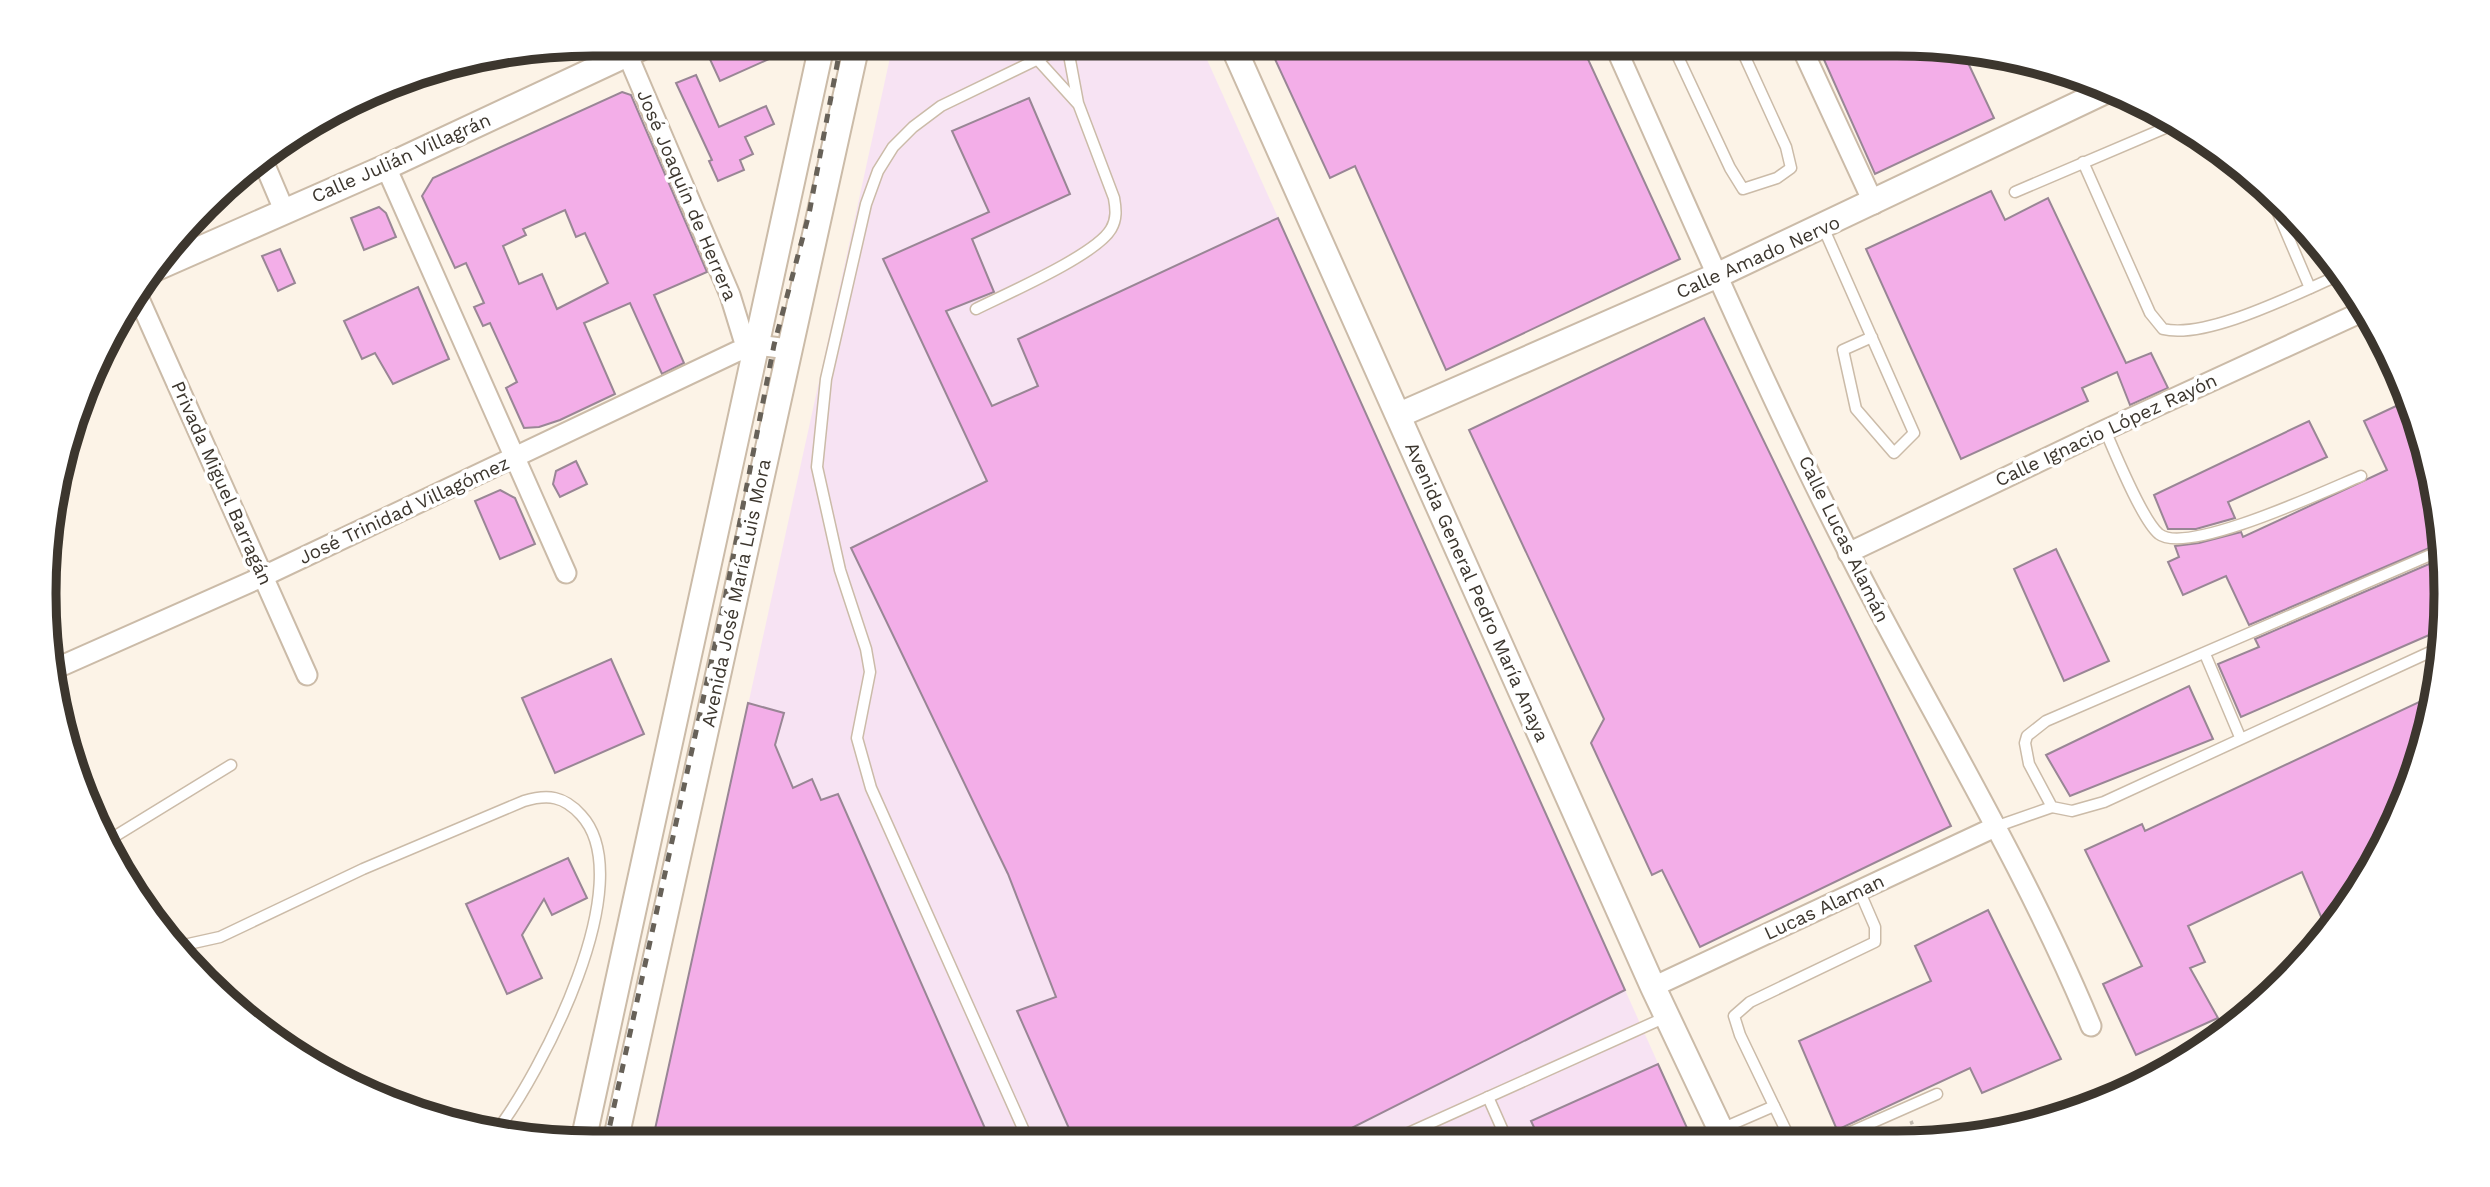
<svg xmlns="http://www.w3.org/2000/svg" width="2490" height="1187" font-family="'Work Sans',sans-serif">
<rect width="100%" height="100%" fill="#fcf3e7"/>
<path fill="#f7e3f3" d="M893,44H1200L1692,1139L652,1143Z"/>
<g fill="#f3aee8" stroke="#998695" stroke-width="2" fill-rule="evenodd">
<path d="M733,44H763L769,59L720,81L708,55Z"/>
<path d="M1268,44H1581L1680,259L1446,370L1355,166L1330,178Z"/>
<path d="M1817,44H1897L1962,50L1994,118L1875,174Z"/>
<path d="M696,75L719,127L766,106L774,124L745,137L753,154L740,160L744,170L718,181L709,161L712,160L676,83Z"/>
<path d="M622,92L631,95L707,272L654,295L684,363L662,374L630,303L584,323L615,394L560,420L539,427L524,428L506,388L517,382L490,323L483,326L474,307L484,303L466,263L455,268L422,196L433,178ZM565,210L576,237L585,233L608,283L557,309L542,274L519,284L503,246L526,235L523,229Z"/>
<path d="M1029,98L1070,194L972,239L994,292L946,311L992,406L1038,386L1018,339L1278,218L1625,990L1326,1141L1075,1142L1017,1011L1056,997L1008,874L851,548L987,481L883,259L989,212L952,131Z"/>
<path d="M1991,191L2005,220L2048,198L2126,363L2151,353L2168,388L2130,405L2117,372L2082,388L2088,401L1961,459L1866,249Z"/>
<path d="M379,207L386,213L396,237L364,250L351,218Z"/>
<path d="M280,249L295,283L278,291L262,256Z"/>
<path d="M418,287L449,359L393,384L375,353L362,359L344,321Z"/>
<path d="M1704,318L1951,826L1700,947L1662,870L1652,875L1591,743L1604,719L1469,430Z"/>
<path d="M2409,400L2436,487L2441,543L2249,625L2226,576L2183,595L2168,562L2179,557L2175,546L2199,543L2241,532L2243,537L2387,470L2364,421Z"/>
<path d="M2309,421L2327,457L2228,502L2235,518L2196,529H2168L2154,495Z"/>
<path d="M576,461L587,484L560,497L553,484L556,471Z"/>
<path d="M500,490L515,498L535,544L500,559L475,501Z"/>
<path d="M2056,549L2109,661L2064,681L2014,569Z"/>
<path d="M2443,558L2446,594L2443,629L2241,717L2218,664L2259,647L2255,639Z"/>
<path d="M611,659L644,734L555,773L522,698Z"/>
<path d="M2189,686L2213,739L2070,796L2046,755Z"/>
<path d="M2436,694L2404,804L2332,928L2328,933L2302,872L2188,926L2205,962L2190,968L2218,1018L2136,1055L2103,984L2142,966L2085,850L2142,824L2145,831Z"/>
<path d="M748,703L784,713L775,745L793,788L812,779L821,800L838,794L991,1142L652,1143Z"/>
<path d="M568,858L587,898L552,915L544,899L522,935L542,978L507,994L466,904Z"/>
<path d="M1988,910L2061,1059L1982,1093L1970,1068L1837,1130L1799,1041L1931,981L1915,946Z"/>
<path d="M1658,1064L1692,1139L1540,1140L1531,1121Z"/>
</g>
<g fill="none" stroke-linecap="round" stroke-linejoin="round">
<defs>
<g id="service">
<path d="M1030,44L1037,59L1077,103"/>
<path d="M1672,44L1730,168L1743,189L1777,178L1791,168L1786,147L1739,44"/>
<path d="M2083,162L2150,313L2163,329C2207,340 2299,292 2342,274"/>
<path d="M2015,192L2177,123"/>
<path d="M2269,192L2310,288"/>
<path d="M1823,227L1914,433L1894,453L1856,409L1843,350L1872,337"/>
<path d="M976,309C1006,294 1096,255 1111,229C1117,219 1116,209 1114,198L1078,103L1067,44"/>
<path d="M2105,430C2115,453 2142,520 2159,534C2187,556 2327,490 2361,476"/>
<path d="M2441,647L2104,802L2072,811L2052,807L2029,764L2025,743L2027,736L2046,721L2442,550"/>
<path d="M2205,654L2240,737"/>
<path d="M1995,827L2052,807"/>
<path d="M104,843L231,765"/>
<path d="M175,947L220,937L363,869L524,801C548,794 564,796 581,815C642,881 540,1075 495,1133"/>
<path d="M1488,1097L1507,1140"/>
<path d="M1721,1129L1774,1106"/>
<path d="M1790,1139L1740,1035L1734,1016L1750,1002L1875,942V927L1859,890"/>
<path d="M1835,1139L1937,1094"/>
<path d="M1393,1140L1666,1017"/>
<path d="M1029,1142L871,788L857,738L870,672L866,649L840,570L817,467L826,379L866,204L878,171L893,147L913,127L941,106L1067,45"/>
</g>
<g id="minor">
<path d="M623,44L730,295L746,347"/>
<path d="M1614,44C1691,215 1765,390 1851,557C1931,714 2024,864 2091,1026"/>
<path d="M1800,44L1874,204"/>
<path d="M261,156L284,210"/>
<path d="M386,167L566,573"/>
<path d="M136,292L307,675"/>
<path d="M1848,553L2105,430L2366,310"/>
<path d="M50,671L264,576L736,352L757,345L788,349"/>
<path d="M1653,987L1995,827"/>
</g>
<g id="tertiary">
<path d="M1232,44L1653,987L1725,1139"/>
<path d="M152,270L386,167L649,44"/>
<path d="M1399,415L1718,275L2112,88"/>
<path d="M583,1142L822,44"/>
<path d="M615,1143L857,44"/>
</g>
</defs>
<use href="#service" stroke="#cbbba8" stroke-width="13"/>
<use href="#minor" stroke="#cbbba8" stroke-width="23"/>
<use href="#tertiary" stroke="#cbbba8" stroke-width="28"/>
<path stroke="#c2baaf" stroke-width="3.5" stroke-dasharray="3.5 3.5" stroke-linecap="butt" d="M1911,1121L1918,1139"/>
<use href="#service" stroke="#fff" stroke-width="10"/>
<use href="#minor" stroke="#fff" stroke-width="19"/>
<use href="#tertiary" stroke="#fff" stroke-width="24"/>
<path stroke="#676158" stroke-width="5" stroke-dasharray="9 9" stroke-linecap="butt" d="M606,1143L725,599L774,345L809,214L841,44"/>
</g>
<g text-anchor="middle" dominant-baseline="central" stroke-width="7" stroke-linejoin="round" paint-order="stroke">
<g font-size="19" fill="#3c362e" stroke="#fff">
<text transform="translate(401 158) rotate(-24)">Calle Julián Villagrán</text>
<text transform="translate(687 195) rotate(67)">José Joaquín de Herrera</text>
<text transform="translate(1758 257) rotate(-24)">Calle Amado Nervo</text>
<text transform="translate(2106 430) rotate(-25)">Calle Ignacio López Rayón</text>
<text transform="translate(222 483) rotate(66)">Privada Miguel Barragán</text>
<text transform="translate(404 510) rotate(-25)">José Trinidad Villagómez</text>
<text transform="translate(1844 539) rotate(64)">Calle Lucas Alamán</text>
<text transform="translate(1477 592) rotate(66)">Avenida General Pedro María Anaya</text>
<text transform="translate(736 593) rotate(-78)">Avenida José María Luis Mora</text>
<text transform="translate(1824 907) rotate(-25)">Lucas Alaman</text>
</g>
</g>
<path d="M0 0H2490V1187H0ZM593 56H1897A537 537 0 0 1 2434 593V594A537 537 0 0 1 1897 1131H593A537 537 0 0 1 56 594V593A537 537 0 0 1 593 56Z" fill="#fff" fill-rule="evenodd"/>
<path fill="none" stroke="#3c362e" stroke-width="9" d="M593 56H1897A537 537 0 0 1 2434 593V594A537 537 0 0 1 1897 1131H593A537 537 0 0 1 56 594V593A537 537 0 0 1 593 56Z"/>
</svg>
